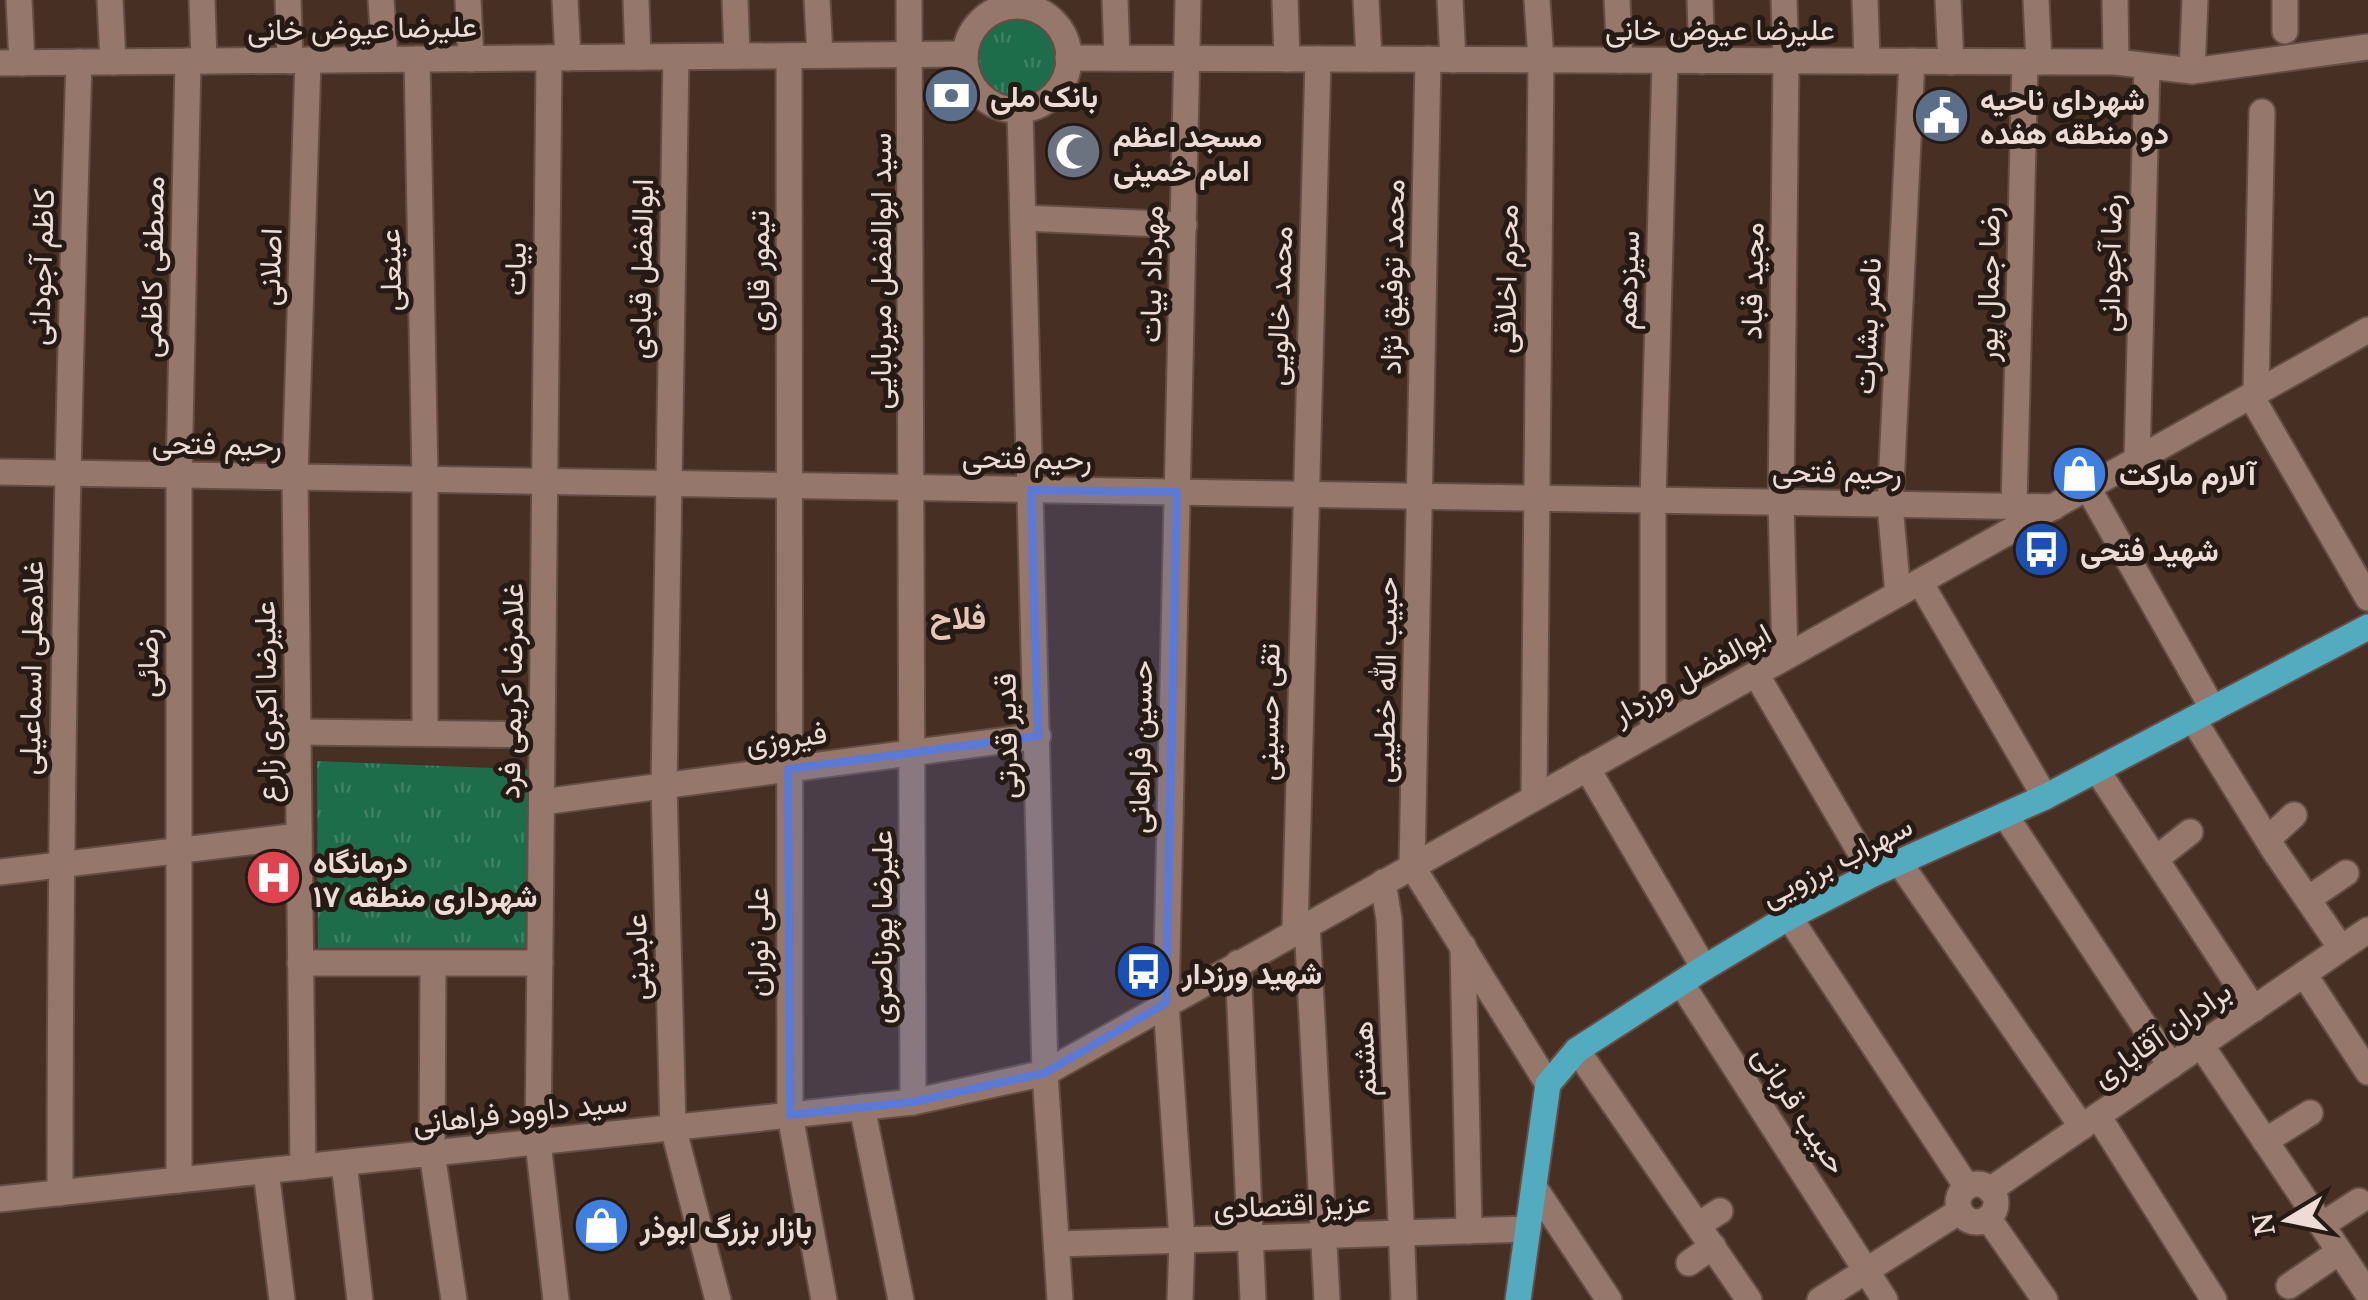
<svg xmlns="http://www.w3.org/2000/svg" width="2368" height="1300" font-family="'Noto Serif',Vazirmatn,serif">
<defs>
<pattern id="grass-tufts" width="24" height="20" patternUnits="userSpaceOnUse" patternTransform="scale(2.5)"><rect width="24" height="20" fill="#1d6d4b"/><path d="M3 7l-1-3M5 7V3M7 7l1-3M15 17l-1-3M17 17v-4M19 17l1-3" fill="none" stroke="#3e8164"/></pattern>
</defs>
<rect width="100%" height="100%" fill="#482f23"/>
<g fill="url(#grass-tufts)">
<circle cx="1016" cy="58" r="43"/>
<path d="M317,761L538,770L536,948H318Z"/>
</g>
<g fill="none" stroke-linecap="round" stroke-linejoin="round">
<defs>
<g id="minor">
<path d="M19,0L22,63"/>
<path d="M110,0L113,62"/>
<path d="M202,0L204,61"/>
<path d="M288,0L290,61"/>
<path d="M381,0L385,59"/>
<path d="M468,0L471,59"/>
<path d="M565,0L568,58"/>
<path d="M636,0L638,57"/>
<path d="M735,0L737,56"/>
<path d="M817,0L820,55"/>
<path d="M909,0L913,1102"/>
<path d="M1115,0L1117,58"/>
<path d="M1285,0L1287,59"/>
<path d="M1366,0L1369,59"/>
<path d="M1450,0L1453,60"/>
<path d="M1617,0L1620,60"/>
<path d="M1700,0L1702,61"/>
<path d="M1784,0L1786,61L1781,503L1785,657"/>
<path d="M1865,0L1867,61"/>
<path d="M1948,0L1951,62"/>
<path d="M2036,0L2039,62"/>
<path d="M2115,0L2116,62"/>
<path d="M2285,0V31"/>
<circle cx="1017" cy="58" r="52"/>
<path d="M789,56L790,1115L824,1300"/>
<path d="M676,57L664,786L673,1127L718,1300"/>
<path d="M549,58L538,1142L556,1300"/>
<path d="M1068,58L2116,62L2192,71L2368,47"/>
<path d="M417,59L425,479V733"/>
<path d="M0,63L965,54"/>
<path d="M2192,71L2195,0"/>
<path d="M1020,110L1045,1073L1060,1300"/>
<path d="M1023,218L1184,225"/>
<path d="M2256,390L2262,112"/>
<path d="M2251,396L2368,598"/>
<path d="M2137,461L2147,68"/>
<path d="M0,472L2054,507"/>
<path d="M2088,488L2213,709"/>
<path d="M2014,507L2025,62"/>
<path d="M1920,582L2045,797"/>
<path d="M1898,594L1890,505L1912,61"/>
<path d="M1756,674L1873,874"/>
<path d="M2193,719L2274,850L2341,948"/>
<path d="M1653,731V500L1665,61"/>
<path d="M298,732L542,735"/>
<path d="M1587,768L1704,968"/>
<path d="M2097,770L2254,1009"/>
<path d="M1534,797L1541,60L1537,0"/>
<path d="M542,802L1038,736"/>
<path d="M2005,815L2171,1066"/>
<path d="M2268,839L2294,815"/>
<path d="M2157,858L2190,832"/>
<path d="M1899,862L2082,1127"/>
<path d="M1412,866L1428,59"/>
<path d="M1412,866L1548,1084"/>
<path d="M0,872L299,836"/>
<path d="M1383,882L1389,919L1404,1300"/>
<path d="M2308,899L2346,873"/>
<path d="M1789,917L1967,1187"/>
<path d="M1307,924L1327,1300"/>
<path d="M1295,931L1318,59"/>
<path d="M1463,946L1469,1231"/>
<path d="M300,963H540"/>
<path d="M1238,963L1253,1300"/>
<path d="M433,965L432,1153L454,1300"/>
<path d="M2304,974L2368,1072"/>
<path d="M1681,983L1885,1300"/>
<path d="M2201,1045L2368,1294"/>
<path d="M1577,1050L1749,1300"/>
<path d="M862,1107L901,1300"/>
<path d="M2098,1116L2214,1300"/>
<path d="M2265,1141L2310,1113"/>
<path d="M344,1163L360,1300"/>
<path d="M303,1167L295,477L308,60"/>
<path d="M266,1171L282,1300"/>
<path d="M179,1180V475L188,61"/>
<circle cx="1977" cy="1203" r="19"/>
<path d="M1534,1187L1609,1300"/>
<path d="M1990,1190L2368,930"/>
<path d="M60,1193C60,816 67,439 79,62"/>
<path d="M0,1199L913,1102L1045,1073L2368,330"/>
<path d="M1988,1218L2045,1300"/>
<path d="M1698,1225L1720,1211"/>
<path d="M2322,1225L2359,1201"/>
<path d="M1058,1244L1528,1229"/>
<path d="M1689,1263L1713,1246"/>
<path d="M2289,1286L2339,1252"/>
<path d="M1180,1300L1182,1240L1166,1003L1188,0"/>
<path d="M1820,1300L1960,1211"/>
</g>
<path id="major" d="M1518,1300L1548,1084L1577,1050L1704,968L1789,917L1873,874L2045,797L2368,627"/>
</defs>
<use href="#minor" stroke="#634d44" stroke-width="29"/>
<use href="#major" stroke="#634d44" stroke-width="29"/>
<use href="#minor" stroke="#95786b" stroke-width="25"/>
<use href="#major" stroke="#52abbe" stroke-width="25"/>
</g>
<path fill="#5b79d7" fill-opacity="0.2" stroke="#5b79d7" stroke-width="8" stroke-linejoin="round" d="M1031,490L1177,492L1166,1003L1045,1073L913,1102L790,1115L788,769L1038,736Z"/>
<defs>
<symbol id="bank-disc" viewBox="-11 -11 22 22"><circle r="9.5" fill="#5c6f8a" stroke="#261a15"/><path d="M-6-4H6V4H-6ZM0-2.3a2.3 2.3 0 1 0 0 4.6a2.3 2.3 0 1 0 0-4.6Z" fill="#fff"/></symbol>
<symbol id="civic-disc" viewBox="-11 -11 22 22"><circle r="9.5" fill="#5c6f8a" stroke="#261a15"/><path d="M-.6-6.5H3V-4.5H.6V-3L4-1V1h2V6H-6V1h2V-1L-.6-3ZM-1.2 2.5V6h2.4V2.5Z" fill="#fff"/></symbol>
<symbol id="mosque-disc" viewBox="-11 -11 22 22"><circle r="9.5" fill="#6b7280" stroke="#261a15"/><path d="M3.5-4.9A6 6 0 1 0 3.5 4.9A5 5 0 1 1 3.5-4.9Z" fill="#fff"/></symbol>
<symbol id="shop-disc" viewBox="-11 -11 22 22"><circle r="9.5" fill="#3f7fe0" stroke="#261a15"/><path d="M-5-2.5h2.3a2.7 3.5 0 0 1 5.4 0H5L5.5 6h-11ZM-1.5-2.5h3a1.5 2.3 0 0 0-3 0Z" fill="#fff"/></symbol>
<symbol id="bus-disc" viewBox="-11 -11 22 22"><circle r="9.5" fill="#1a4fb4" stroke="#261a15"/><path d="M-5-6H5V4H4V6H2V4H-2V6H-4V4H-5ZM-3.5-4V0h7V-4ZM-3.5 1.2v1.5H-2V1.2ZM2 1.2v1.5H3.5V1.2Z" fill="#fff"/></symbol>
<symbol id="hospital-disc" viewBox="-11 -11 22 22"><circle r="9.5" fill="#e0444e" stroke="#261a15"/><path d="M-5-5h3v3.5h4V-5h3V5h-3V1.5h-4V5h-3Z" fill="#fff"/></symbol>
</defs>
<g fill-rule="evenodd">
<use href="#bank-disc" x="920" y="64" width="63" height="63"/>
<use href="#civic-disc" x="1910" y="84" width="63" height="63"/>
<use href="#mosque-disc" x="1042" y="120" width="63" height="63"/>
<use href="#shop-disc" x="2048" y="442" width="63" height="63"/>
<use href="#bus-disc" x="2010" y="518" width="63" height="63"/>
<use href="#hospital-disc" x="242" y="846" width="63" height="63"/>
<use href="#bus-disc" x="1112" y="940" width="63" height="63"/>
<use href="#shop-disc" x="570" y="1194" width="63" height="63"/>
</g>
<g text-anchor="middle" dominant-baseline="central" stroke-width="10" stroke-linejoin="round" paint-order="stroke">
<g font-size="30" fill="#eddcd5" stroke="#261a15">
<text transform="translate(362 27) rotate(-1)">علیرضا عیوض خانی</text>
<text x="1720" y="28">علیرضا عیوض خانی</text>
<text transform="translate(2109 263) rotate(-89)">رضا آجودانی</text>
<text transform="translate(40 267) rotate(-88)">کاظم آجودانی</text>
<text transform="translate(151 267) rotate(-89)">مصطفی کاظمی</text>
<text transform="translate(269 267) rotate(-88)">اصلانی</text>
<text transform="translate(514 269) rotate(-89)">بیات</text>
<text transform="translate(640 269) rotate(-89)">ابوالفضل قبادی</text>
<text transform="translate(389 270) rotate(-91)">عینعلی</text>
<text transform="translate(757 271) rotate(-90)">تیمور قاری</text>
<text transform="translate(879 271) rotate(-90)">سید ابوالفضل میربابایی</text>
<text transform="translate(1150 274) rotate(-89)">مهرداد بیات</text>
<text transform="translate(1391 277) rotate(-89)">محمد توفیق ‌نژاد</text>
<text transform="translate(1505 279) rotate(-89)">محرم اخلاقی</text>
<text transform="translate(1626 280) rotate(-88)">سیزدهم</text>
<text transform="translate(1751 281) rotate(-89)">مجید قباد</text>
<text transform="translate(1987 284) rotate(-89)">رضا جمال پور</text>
<text transform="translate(1278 306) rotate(-88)">محمد خالویی</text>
<text transform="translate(1866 326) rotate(-87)">ناصر بشارت</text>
<text transform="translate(217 443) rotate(1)">رحیم فتحی</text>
<text transform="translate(1027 457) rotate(1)">رحیم فتحی</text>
<text transform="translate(1837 471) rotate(1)">رحیم فتحی</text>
<text transform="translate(146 663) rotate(-90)">رضائی</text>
<text transform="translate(30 668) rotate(-89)">غلامعلی اسماعیلی</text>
<text transform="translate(1691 673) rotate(-29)">ابوالفضل ورزدار</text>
<text transform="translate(1384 680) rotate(-89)">حبیب‌ الله خطیبی</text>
<text transform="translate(510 691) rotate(-89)">غلامرضا کریمی فرد</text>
<text transform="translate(265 702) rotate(-91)">علیرضا اکبری زارع</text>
<text transform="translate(1267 712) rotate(-89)">تقی حسینی</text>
<text transform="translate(1005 736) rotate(-91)">قدیر قدرتی</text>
<text transform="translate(786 737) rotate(-8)">فیروزی</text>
<text transform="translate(1139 747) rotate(-89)">حسین فراهانی</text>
<text transform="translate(1836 860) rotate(-27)">سهراب برزویی</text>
<text transform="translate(880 927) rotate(-90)">علیرضا پورناصری</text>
<text transform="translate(756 942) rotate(-90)">علی نوران</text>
<text transform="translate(636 957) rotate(-92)">عابدینی</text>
<text transform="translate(2161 1033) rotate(-35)">برادران آقایاری</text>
<text transform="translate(1363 1059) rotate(-93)">هشتم</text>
<text transform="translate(1801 1109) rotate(57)">حبیب قربانی</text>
<text transform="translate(520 1111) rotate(-6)">سید داوود فراهانی</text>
<text transform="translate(1292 1204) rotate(-2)">عزیز اقتصادی</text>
</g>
<g font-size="30" font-weight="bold" fill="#eddcd5" stroke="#261a15" text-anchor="start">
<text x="990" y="95">بانک ملی</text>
<text x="1980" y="98">شهردای ناحیه<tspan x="1980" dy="34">دو منطقه هفده</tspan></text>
<text x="1113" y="135">مسجد اعظم<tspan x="1113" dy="34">امام خمینی</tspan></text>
<text x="2119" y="473">آلارم مارکت</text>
<text x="2080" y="549">شهید فتحی</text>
<text x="313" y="861">درمانگاه<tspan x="313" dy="34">شهرداری منطقه ۱۷</tspan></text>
<text x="1182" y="972">شهید ورزدار</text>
<text x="640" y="1226">بازار بزرگ ابوذر</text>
</g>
<g font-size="32" font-weight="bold" fill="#e6c6b7" stroke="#261a15">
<text x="958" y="616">فلاح</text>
</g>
</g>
<g transform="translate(2288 1220) rotate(260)" stroke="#261a15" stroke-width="8" paint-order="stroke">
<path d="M0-8L18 38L0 25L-18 38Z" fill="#eddcd5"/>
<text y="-15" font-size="28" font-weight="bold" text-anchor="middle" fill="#eddcd5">N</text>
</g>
</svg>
